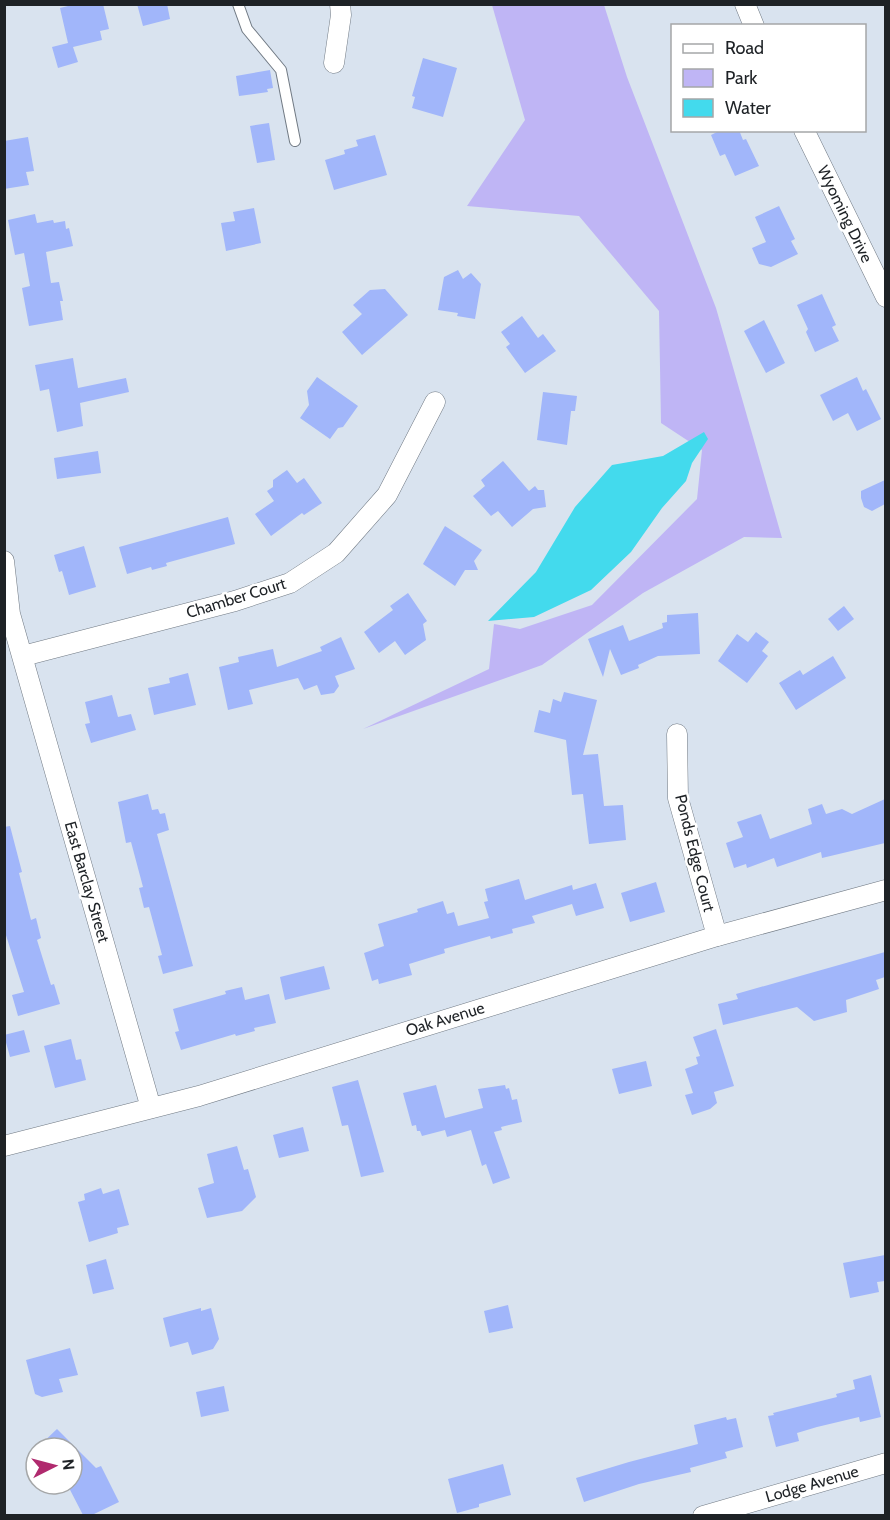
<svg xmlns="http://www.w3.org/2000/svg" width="890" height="1520" font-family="Cabin,sans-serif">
<rect width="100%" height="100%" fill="#d9e3ef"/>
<path fill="#bfb5f5" d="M492,5H604L627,77L716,308L782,538L744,537L643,593L542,665L363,729L489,669L494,624L520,629L592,605L697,499L702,450L661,423L659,311L579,216L467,206L525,120Z"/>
<path fill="#43daed" d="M704,432L708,439L692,463L686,481L662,508L631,552L591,590L534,617L488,621L536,572L575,507L612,465L663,456Z"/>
<g fill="#a1b6fa">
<path d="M76,4H103L109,29L100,31L102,40L73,47L78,62L58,68L52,47L68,43L60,8Z"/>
<path d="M137,4H167L170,19L143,26Z"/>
<path d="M423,58L457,68L443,117L412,108L415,97L412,96Z"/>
<path d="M270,70L273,88L267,89L268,92L239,96L236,76Z"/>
<path d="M269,123L275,160L257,163L250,126Z"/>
<path d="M721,130H739L743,140L746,139L759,166L735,176L725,154L720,156L711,135Z"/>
<path d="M375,135L387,175L334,190L325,160L345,154L344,150L358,146L356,140Z"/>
<path d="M28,137L34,171L26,172L29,185L4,189V141Z"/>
<path d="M779,206L795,239L791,241L798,254L771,267L759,264L752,248L766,242L755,217Z"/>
<path d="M254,208L261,243L226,251L221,223L235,221L233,212Z"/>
<path d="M35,214L37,223L53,220L54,223L65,221L66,229L69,228L73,246L46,252L51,283L59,282L63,301H60L63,320L29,326L22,288L30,286L24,253L15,255L8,220Z"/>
<path d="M458,270L463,279L471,273L481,284L475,319L457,316L458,313L438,310L444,277Z"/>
<path d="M385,289L408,315L362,355L342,332L362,314L353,305L370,290Z"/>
<path d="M822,294L836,325L832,327L839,341L815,352L806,332L808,329L797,305Z"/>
<path d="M522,316L538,338L543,334L556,351L525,373L506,347L510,344L501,332Z"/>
<path d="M764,320L785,363L766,373L744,331Z"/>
<path d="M73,358L78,388L126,378L129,392L80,403L83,426L57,432L49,389L40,391L35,365Z"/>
<path d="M317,377L358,406L343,427L338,428L330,439L300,418L309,405L307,391Z"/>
<path d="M857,377L863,391L866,389L881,419L857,431L848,413L833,421L820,395Z"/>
<path d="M543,392L577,396L575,411H571L567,445L537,440Z"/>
<path d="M98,451L101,473L57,479L54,458Z"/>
<path d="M503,461L529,491L535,486L538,490H544L546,507L533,509L512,527L498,511L491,516L473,496L485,486L481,480Z"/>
<path d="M287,470L297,483L304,478L322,503L304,515L302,513L271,536L255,514L274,501L267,491L273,487V480Z"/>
<path d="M885,480V504L872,511L864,507L861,498V491Z"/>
<path d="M228,517L235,544L166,563L167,566L152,570L151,567L127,574L119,547Z"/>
<path d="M445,526L482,550L474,561L478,570H465L455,586L423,564Z"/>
<path d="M84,546L96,587L69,595L62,571L59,572L54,555Z"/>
<path d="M408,593L427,621L423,624L426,640L405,655L395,641L379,653L364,632L393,610L390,606Z"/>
<path d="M844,606L854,619L838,631L828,619Z"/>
<path d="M698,613L700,654L658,656L638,665L639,668L621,675L610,649L603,677L588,639L623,625L629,641L663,628L662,623L667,622V615Z"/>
<path d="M756,632L769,642L762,651L768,656L747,683L718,661L737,634L748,642Z"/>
<path d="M341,637L355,669L335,676L339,686L334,693L321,695L317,685L304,690L298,678L249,690L253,704L228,710L219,667L239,662L238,657L273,649L277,667L322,651L320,647Z"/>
<path d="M833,656L846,678L796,710L779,683L800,670L803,675Z"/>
<path d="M188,673L196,705L154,715L148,688L170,683L169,678Z"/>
<path d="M564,692L597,700L583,755L598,754L604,806L623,805L626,840L589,844L583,794L572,795L566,740L534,732L539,710L550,713L553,699L561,702Z"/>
<path d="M112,695L118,717L131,714L136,730L91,743L85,724L90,723L85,702Z"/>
<path d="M148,794L152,810L158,809L160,814L165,813L169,830L157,834L193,966L163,974L158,956L162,955L149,907L144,908L139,888L143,887L131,842L126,843L118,802Z"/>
<path d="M885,799V843L822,858L821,852L777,867L774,858L747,868L746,864L734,868L726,843L743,837L737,822L761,814L770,839L812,824L808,809L822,804L826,814L842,809L852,814Z"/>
<path d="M10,826L22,872L19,873L31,920L36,918L41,938L37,940L51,985L54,984L60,1004L18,1016L12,995L24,992L4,929V827Z"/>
<path d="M519,879L525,900L572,885L573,890L596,883L604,908L576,916L572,904L532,916L535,923L512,929L513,933L491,939L490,936L444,949L445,953L409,964L412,975L379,984L378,979L372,981L364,953L384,946L378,924L418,912L417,909L443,901L447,914L454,912L458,926L489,918L484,902L488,901L485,889Z"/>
<path d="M656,882L665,912L630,922L621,893Z"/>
<path d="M885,952V977L876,980L879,989L846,1000L847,1012L814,1021L797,1007L723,1025L718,1004L738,999L736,994Z"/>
<path d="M324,966L330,989L285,1000L280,977Z"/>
<path d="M242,987L245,1000L269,994L276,1023L254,1028L255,1031L236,1036L235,1034L181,1050L175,1032L179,1031L173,1009L226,994L225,991Z"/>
<path d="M716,1029L734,1086L714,1092L717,1103L710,1109L692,1115L685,1095L693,1093L685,1069L698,1064L696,1057L700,1056L693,1037Z"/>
<path d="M24,1030L30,1052L10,1057L4,1035Z"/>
<path d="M71,1039L76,1060L81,1059L86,1080L55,1088L44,1046Z"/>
<path d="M646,1061L652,1086L619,1094L612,1069Z"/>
<path d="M358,1080L384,1172L361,1177L348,1125L342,1126L332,1087Z"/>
<path d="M436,1085L445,1118L483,1108L478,1089L505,1085L506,1089L509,1088L512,1100L517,1099L522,1122L501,1127L502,1130L494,1132L510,1178L493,1184L486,1164L482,1166L471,1130L447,1137L445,1130L422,1136L420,1131H417L416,1125L412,1126L403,1093Z"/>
<path d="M303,1127L309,1151L279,1158L273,1135Z"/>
<path d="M237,1146L244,1170L248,1169L256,1197L242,1211L207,1218L198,1188L214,1183L207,1154Z"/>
<path d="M101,1188L103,1194L119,1189L129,1225L117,1228L118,1233L89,1242L78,1202L85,1200L84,1194Z"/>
<path d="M885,1255V1281L877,1282L879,1292L850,1298L843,1263Z"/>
<path d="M106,1259L114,1289L93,1294L86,1265Z"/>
<path d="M508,1305L513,1328L489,1333L484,1311Z"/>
<path d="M201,1308V1311L211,1308L219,1339L213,1349L192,1355L188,1342L170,1347L163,1318Z"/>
<path d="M70,1348L78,1375L59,1379L63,1392L42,1397L35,1394L26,1360Z"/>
<path d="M871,1375L881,1417L860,1422L859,1417L817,1427L797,1433L799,1441L776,1447L768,1416L774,1415L773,1413L837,1397L836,1394L855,1389L853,1380Z"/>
<path d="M224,1386L229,1411L201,1417L196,1392Z"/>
<path d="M726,1417L727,1420L736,1418L743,1447L725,1452L727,1458L690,1468L691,1472L639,1484L584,1502L576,1478L629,1462L698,1444L694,1425Z"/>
<path d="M57,1429L96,1468L101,1466L119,1502L92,1515H83L67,1484H72V1448H37Z"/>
<path d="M503,1464L511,1495L479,1504V1507L457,1513L448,1479Z"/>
</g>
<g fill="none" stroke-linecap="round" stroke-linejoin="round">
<defs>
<path id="service" d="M238,4L247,29L281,70L295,141"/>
<g id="minor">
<path d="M745,4L754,26"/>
<path d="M334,63L341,15L340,4"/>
<path d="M804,130L886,297"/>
<path d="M4,561L10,614L151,1108"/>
<path d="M23,656L235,601L290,583L336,553L387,495L435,402"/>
<path d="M677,734L678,798L717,936"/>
<path d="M4,1146L199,1096L717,936L886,890"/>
<path d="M703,1516L886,1463"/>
</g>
</defs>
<use href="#service" stroke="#717a84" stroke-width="12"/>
<use href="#minor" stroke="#717a84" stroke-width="21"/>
<use href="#service" stroke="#fff" stroke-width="10"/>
<use href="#minor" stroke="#fff" stroke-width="20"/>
</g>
<g text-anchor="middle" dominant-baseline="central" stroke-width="5" stroke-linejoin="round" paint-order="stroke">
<g font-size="16" fill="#1e2226" stroke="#fff">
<text transform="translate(845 214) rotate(64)">Wyoming Drive</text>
<text transform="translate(236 598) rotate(-17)">Chamber Court</text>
<text transform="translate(695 853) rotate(76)">Ponds Edge Court</text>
<text transform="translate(87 882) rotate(74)">East Barclay Street</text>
<text transform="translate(445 1019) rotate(-17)">Oak Avenue</text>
<text transform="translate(812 1484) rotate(-16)">Lodge Avenue</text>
</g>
</g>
<rect width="890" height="1520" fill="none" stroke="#1e2226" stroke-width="12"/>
<rect x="671" y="24" width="195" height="108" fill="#ffffff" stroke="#a5a7a8" stroke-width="1.5"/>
<rect x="683" y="44" width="30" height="9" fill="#ffffff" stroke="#a5a7a8" stroke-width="1.5"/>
<text x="725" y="54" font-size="18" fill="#1e2226">Road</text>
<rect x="683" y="69" width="30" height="18" fill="#bfb5f5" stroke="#a5a7a8" stroke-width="1.5"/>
<text x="725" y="84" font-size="18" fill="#1e2226">Park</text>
<rect x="683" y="99" width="30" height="18" fill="#43daed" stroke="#a5a7a8" stroke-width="1.5"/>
<text x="725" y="114" font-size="18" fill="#1e2226">Water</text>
<g transform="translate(54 1466) rotate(84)"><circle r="28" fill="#ffffff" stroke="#a5a7a8" stroke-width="1.5"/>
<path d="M0-4.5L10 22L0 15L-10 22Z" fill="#b02a6e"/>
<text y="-9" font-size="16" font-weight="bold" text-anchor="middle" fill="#1e2226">N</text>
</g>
</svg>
